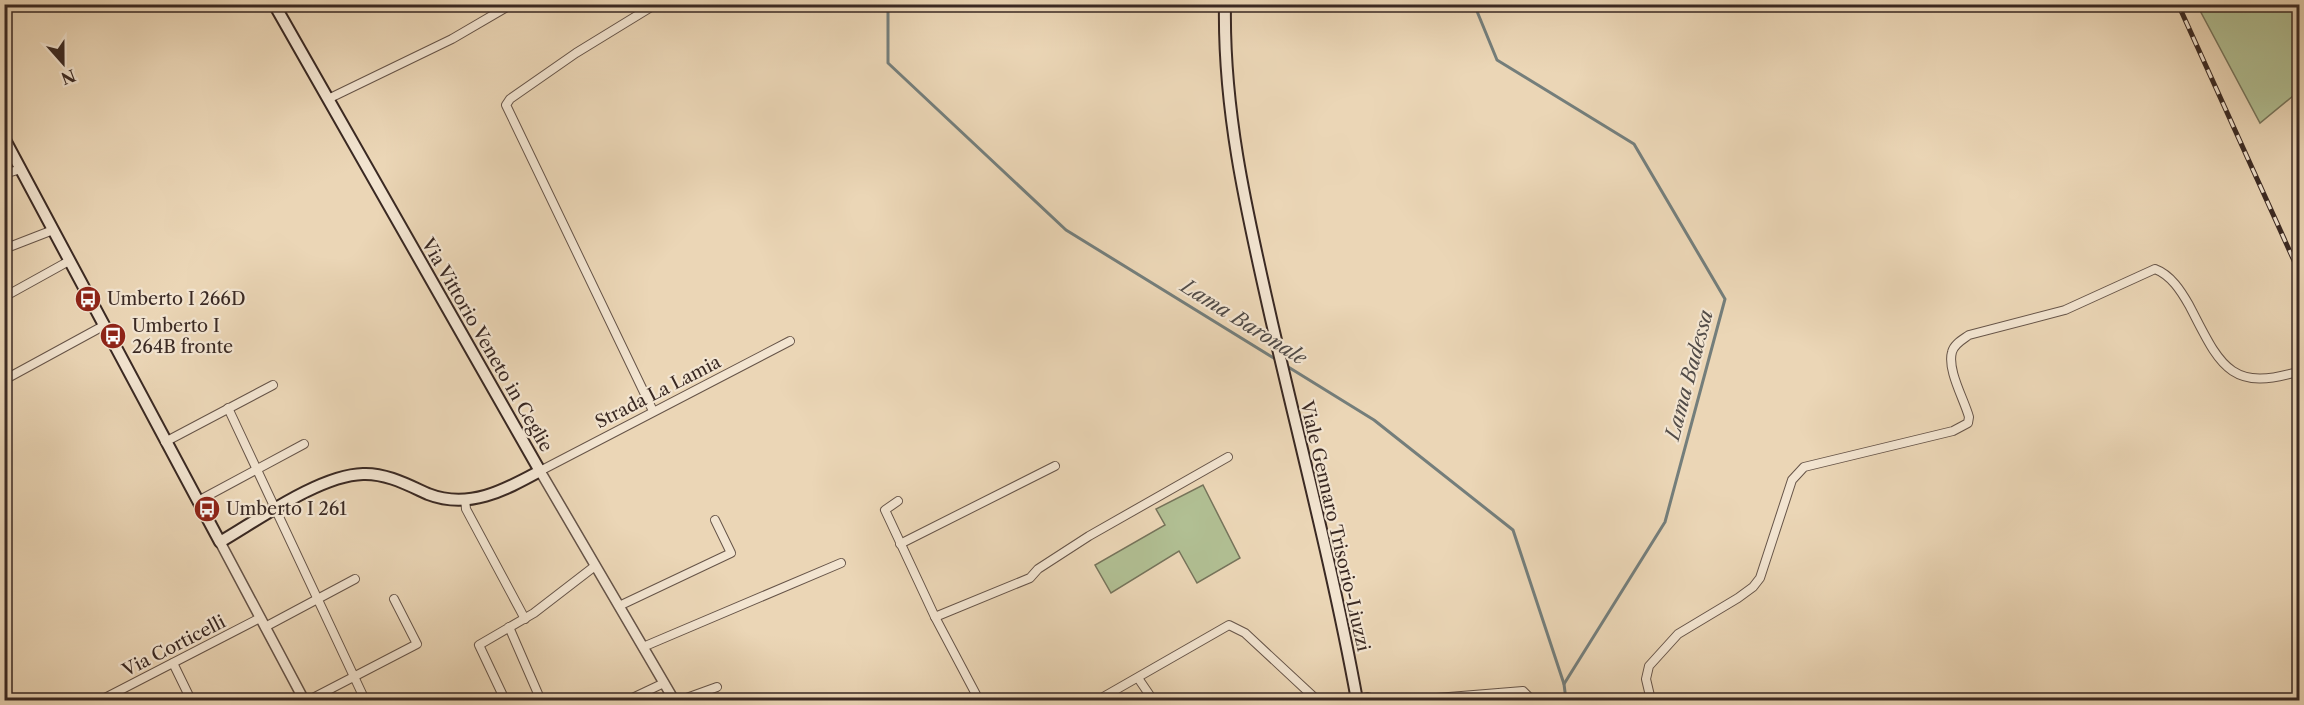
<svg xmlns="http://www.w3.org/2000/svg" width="2304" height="705" font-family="'Libre Caslon Text',serif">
<rect width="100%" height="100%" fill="#ebd6b6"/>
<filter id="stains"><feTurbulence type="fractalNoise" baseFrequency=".00333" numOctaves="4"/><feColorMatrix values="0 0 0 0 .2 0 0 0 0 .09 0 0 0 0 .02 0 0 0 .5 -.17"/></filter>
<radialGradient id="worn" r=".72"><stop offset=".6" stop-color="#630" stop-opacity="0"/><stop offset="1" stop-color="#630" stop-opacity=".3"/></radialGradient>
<g fill="#b1bf93" stroke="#76745b" stroke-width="1.5">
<path d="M2197,5H2299V91L2260,123Z"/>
<path d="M1203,485L1240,558L1197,583L1179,551L1111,593L1095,565L1165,525L1156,509Z"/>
</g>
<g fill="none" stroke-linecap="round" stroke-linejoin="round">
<g stroke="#747e7b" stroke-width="3">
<path d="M888,4V63L1066,230L1277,360"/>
<path d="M1474,4L1497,60L1634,144L1725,299L1665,522L1564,684"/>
<path d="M1285,365L1374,420L1513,530L1564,684L1566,700"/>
</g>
<defs>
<g id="minor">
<path d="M328,99L452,39L512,4"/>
<path d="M4,174L21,169"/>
<path d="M4,249L53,230"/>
<path d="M4,297L69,261"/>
<path d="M4,380L105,325"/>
<path d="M228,408L365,700"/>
<path d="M653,411L506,105L510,99L576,53L656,4"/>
<path d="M165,442L273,385"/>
<path d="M540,471L790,341"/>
<path d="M465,499L466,509L525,619"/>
<path d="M198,501L304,444"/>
<path d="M898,501L885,510L935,617L979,700"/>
<path d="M900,544L1055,466"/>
<path d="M619,606L731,553L715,520"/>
<path d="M935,617L1030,578L1038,569L1089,536L1228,457"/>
<path d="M265,627L355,579"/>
<path d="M509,627L539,696"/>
<path d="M643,647L841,563"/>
<path d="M173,663L191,700"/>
<path d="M1138,678L1153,700"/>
<path d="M101,700L260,618"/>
<path d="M309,700L417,644L394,599"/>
<path d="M505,700L479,645L534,613L595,566"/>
<path d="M628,700L664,683"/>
<path d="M681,700L717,687"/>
<path d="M1098,700L1229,625L1245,633L1317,700"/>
<path d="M1353,700L1368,697L1375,700"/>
<path d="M1412,700L1523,691L1532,700"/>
<path d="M1651,700L1646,679L1649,666L1678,634L1738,598L1753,587L1760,578L1792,480L1804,467L1953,431L1968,423L1969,417C1964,399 1947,370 1952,352C1954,344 1962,340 1969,335L2065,310L2155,269C2171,275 2181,291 2189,305C2219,362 2228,394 2300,371"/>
</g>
<g id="tertiary">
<path d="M540,471L674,700"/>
<path d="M220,542L304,700"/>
</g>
<g id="secondary">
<path d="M1225,4C1223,114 1248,217 1272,323C1301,448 1334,574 1357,700"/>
<path d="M4,138L220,542C258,520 320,475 363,474C386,473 408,485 428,494C469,510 505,490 540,471L274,4"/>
</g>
</defs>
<use href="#minor" stroke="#665448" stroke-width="10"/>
<use href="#tertiary" stroke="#665448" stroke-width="12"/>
<use href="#secondary" stroke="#3a2923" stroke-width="14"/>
<use href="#minor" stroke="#f2e4d0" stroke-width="8"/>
<use href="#tertiary" stroke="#f2e4d0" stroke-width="9"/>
<use href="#secondary" stroke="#f2e4d0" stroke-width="10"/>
<defs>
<path id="rail" d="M2178,4L2300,274"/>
</defs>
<use href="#rail" stroke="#3a2923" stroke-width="5"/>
<use href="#rail" stroke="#f2e4d0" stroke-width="3" stroke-dasharray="9" stroke-linecap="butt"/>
</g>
<defs>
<symbol id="bus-disc" viewBox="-11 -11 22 22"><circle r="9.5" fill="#8f2418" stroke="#f2e4d0"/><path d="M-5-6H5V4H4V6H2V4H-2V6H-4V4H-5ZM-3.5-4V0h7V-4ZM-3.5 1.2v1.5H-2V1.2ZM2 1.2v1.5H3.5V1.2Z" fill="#fff"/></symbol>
</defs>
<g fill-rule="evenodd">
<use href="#bus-disc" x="73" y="284" width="30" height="30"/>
<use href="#bus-disc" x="98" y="321" width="30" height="30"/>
<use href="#bus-disc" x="192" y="494" width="30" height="30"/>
</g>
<g text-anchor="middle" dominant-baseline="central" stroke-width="4.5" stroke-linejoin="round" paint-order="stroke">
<g font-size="18" fill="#3a2923" stroke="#f2e4d0" text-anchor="start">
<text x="107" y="299">Umberto I 266D</text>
<text x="132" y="326">Umberto I<tspan x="132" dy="21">264B fronte</tspan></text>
<text x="226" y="509">Umberto I 261</text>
</g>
<g font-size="18" fill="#3a2923" stroke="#f2e4d0">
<text transform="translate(487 345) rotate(60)">Via Vittorio Veneto in Ceglie</text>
<text transform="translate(658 392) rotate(-27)">Strada La Lamia</text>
<text transform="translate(1335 526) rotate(77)">Viale Gennaro Trisorio-Liuzzi</text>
<text transform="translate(174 646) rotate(-27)">Via Corticelli</text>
</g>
<g font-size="20" font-style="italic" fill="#524c48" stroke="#f2e4d0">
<text transform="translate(1244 322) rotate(32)">Lama Baronale</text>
<text transform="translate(1689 375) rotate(-75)">Lama Badessa</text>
</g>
</g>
<rect width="2304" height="705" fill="none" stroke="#ebd6b6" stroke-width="24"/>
<rect x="6" y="6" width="2292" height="693" fill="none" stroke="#3a2923" stroke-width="3"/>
<rect x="12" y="12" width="2280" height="681" fill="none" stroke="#3a2923" stroke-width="1.5"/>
<g transform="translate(63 63) rotate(159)" stroke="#f2e4d0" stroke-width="4.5" paint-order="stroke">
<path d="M0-4.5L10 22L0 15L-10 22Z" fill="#3a2923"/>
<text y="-9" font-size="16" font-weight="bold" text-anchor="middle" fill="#3a2923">N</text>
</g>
<rect width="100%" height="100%" filter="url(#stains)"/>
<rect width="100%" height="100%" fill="url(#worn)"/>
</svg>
